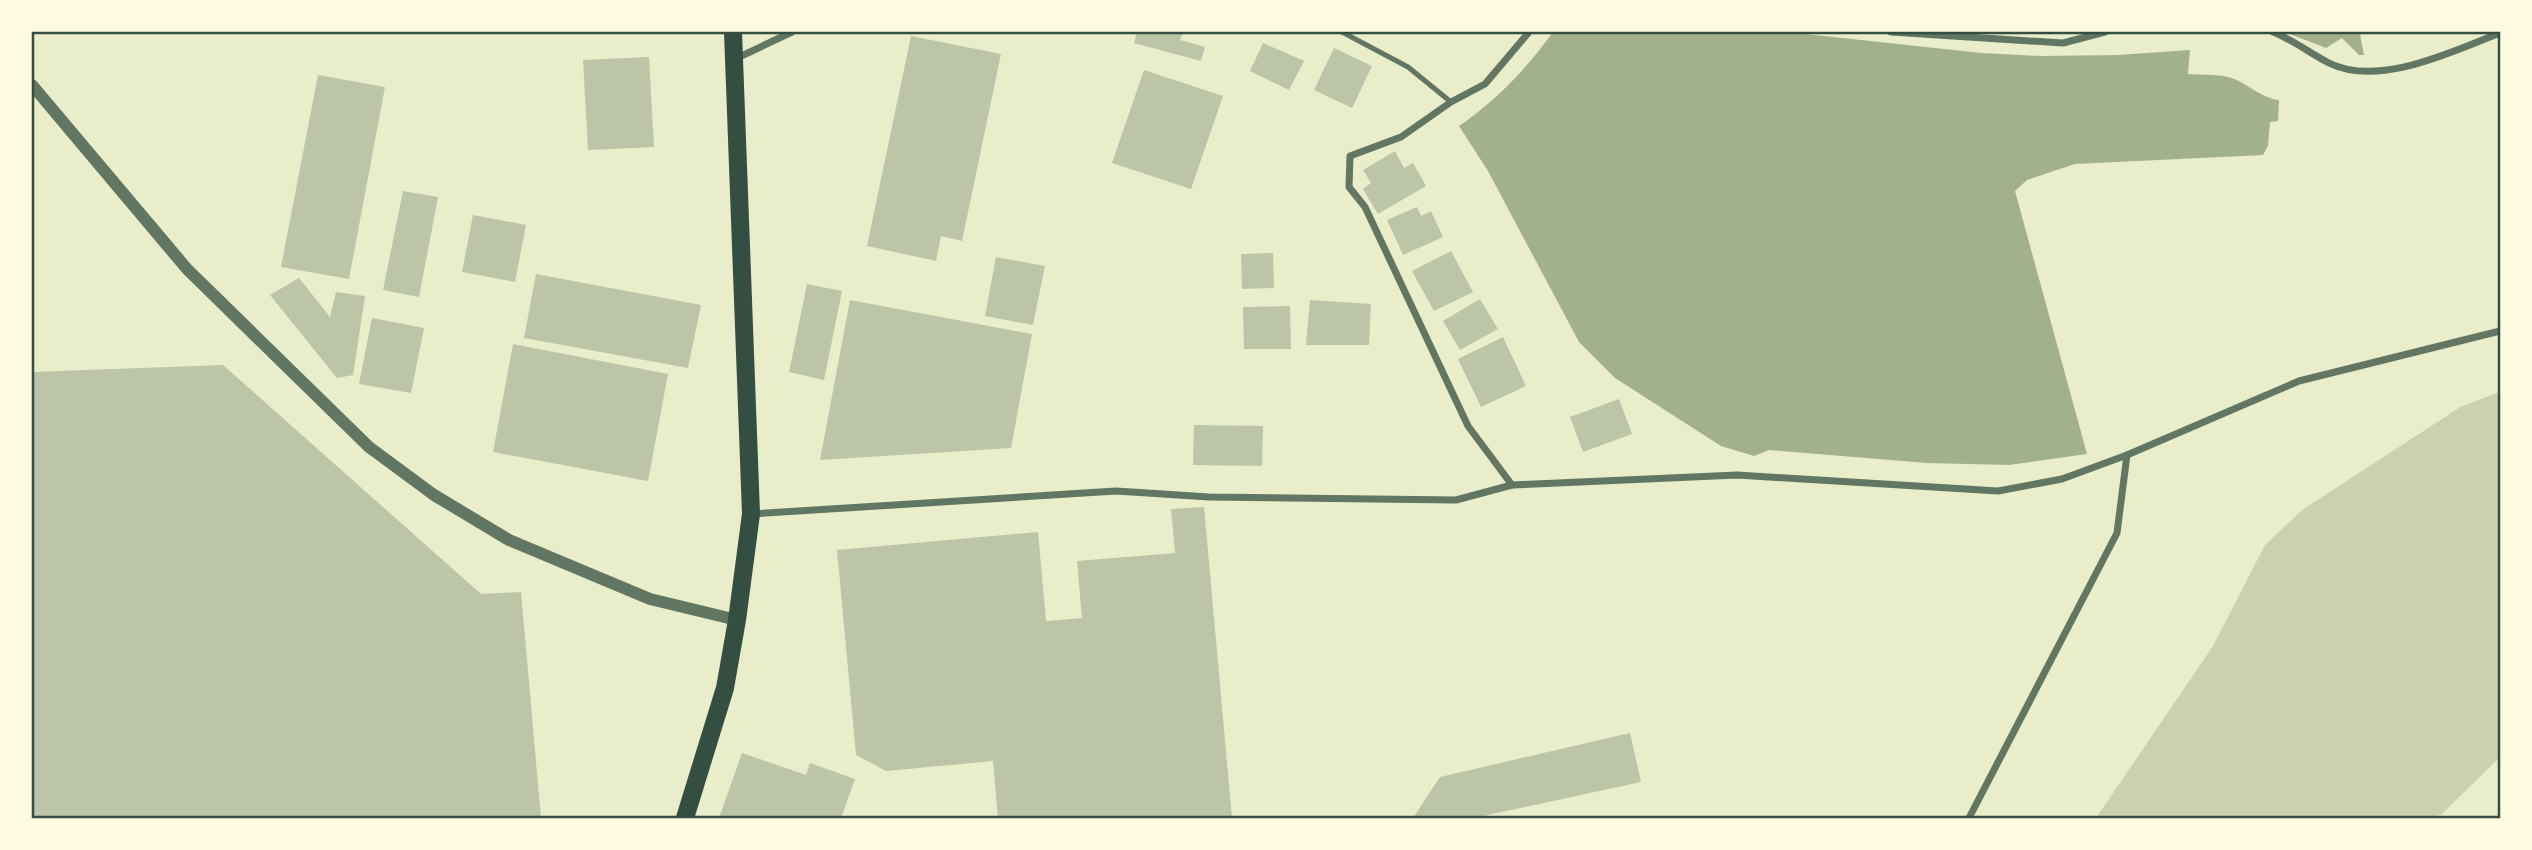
<svg xmlns="http://www.w3.org/2000/svg" width="2532" height="850" font-family="'PT Sans',sans-serif">
<rect width="100%" height="100%" fill="#e9edc9"/>
<path fill="#cad2ad" d="M2500,392V757L2442,814L2430,818H2096L2213,646L2265,545L2302,510L2462,406Z"/>
<g fill="#a3b18a">
<path d="M1553,32H1787L1981,53L2041,56L2118,55L2190,50L2188,74C2201,75 2216,74 2228,77C2247,82 2260,98 2279,100L2278,121L2270,122L2268,146L2263,155L2075,164L2027,180L2015,191L2087,454L2009,465L1927,463L1769,450L1754,456L1721,446L1615,378L1579,342L1488,171L1459,126C1496,101 1527,68 1553,32Z"/>
<path d="M2285,32H2366L2360,35L2364,55H2359L2342,38L2326,48Z"/>
</g>
<g fill="#bcc5a7">
<path d="M1137,32H1183L1180,40L1205,47L1201,61L1134,43Z"/>
<path d="M911,36L1001,54L962,241L941,236L936,261L867,246Z"/>
<path d="M1263,43L1304,61L1289,90L1250,71Z"/>
<path d="M1334,48L1372,66L1352,108L1314,90Z"/>
<path d="M649,57L654,147L588,150L583,60Z"/>
<path d="M1144,70L1223,96L1191,189L1112,163Z"/>
<path d="M318,75L385,87L349,279L281,267Z"/>
<path d="M1395,151L1404,168L1413,163L1426,186L1378,214L1363,189L1371,183L1363,170Z"/>
<path d="M403,191L438,197L419,297L383,290Z"/>
<path d="M1417,207L1421,216L1431,211L1443,237L1403,255L1387,220Z"/>
<path d="M473,215L526,225L515,282L462,272Z"/>
<path d="M1451,251L1473,292L1434,311L1412,271Z"/>
<path d="M1273,253L1274,288L1242,289L1241,254Z"/>
<path d="M996,257L1045,266L1033,325L985,316Z"/>
<path d="M536,274L701,305L688,368L524,338Z"/>
<path d="M299,278L330,317L336,292L365,296L353,375L337,378L270,295Z"/>
<path d="M807,284L842,291L824,380L789,372Z"/>
<path d="M1480,299L1498,329L1460,350L1443,321Z"/>
<path d="M850,300L1032,334L1011,448L820,460Z"/>
<path d="M1310,300L1371,304L1369,345H1306Z"/>
<path d="M1290,306L1291,349H1244L1243,307Z"/>
<path d="M372,318L424,328L411,393L359,384Z"/>
<path d="M1503,337L1526,386L1481,407L1458,359Z"/>
<path d="M513,344L668,374L648,481L493,452Z"/>
<path d="M223,365L481,594L521,592L541,818H32V372Z"/>
<path d="M1619,399L1632,434L1583,452L1570,417Z"/>
<path d="M1194,425L1263,426L1262,466L1193,465Z"/>
<path d="M1204,507L1232,818H998L993,761L886,771L856,755L837,550L1038,532L1046,621L1082,618L1077,561L1175,553L1171,509Z"/>
<path d="M1630,733L1641,782L1474,818H1413L1440,777Z"/>
<path d="M742,753L806,775L810,763L855,779L841,818H719Z"/>
</g>
<g fill="none" stroke-linecap="round" stroke-linejoin="round">
<path stroke="#617663" stroke-width="5" d="M1342,32L1408,67L1451,102"/>
<g stroke="#617663" stroke-width="7">
<path d="M1891,32L2063,43L2105,32"/>
<path d="M2273,32C2293,40 2310,53 2329,63C2379,88 2453,51 2500,33"/>
<path d="M735,59L792,32"/>
<path d="M1512,485L1468,426L1365,207L1349,187L1350,156L1401,137L1451,102L1485,84L1529,32"/>
<path d="M751,514L1116,491L1209,497L1456,500L1512,485L1737,475L1998,491L2062,479L2127,455L2299,381L2500,331"/>
<path d="M1969,818L2117,533L2127,455"/>
</g>
<path stroke="#617663" stroke-width="12" d="M32,85L187,269L369,447L434,495L509,540L650,599L737,620"/>
<path stroke="#344e41" stroke-width="18" d="M685,818L725,688L737,620L751,514L733,32"/>
</g>
<rect width="2532" height="850" fill="none" stroke="#fefae0" stroke-width="66"/>
<rect x="33" y="33" width="2466" height="784" fill="none" stroke="#344e41" stroke-width="2.5"/>
</svg>
